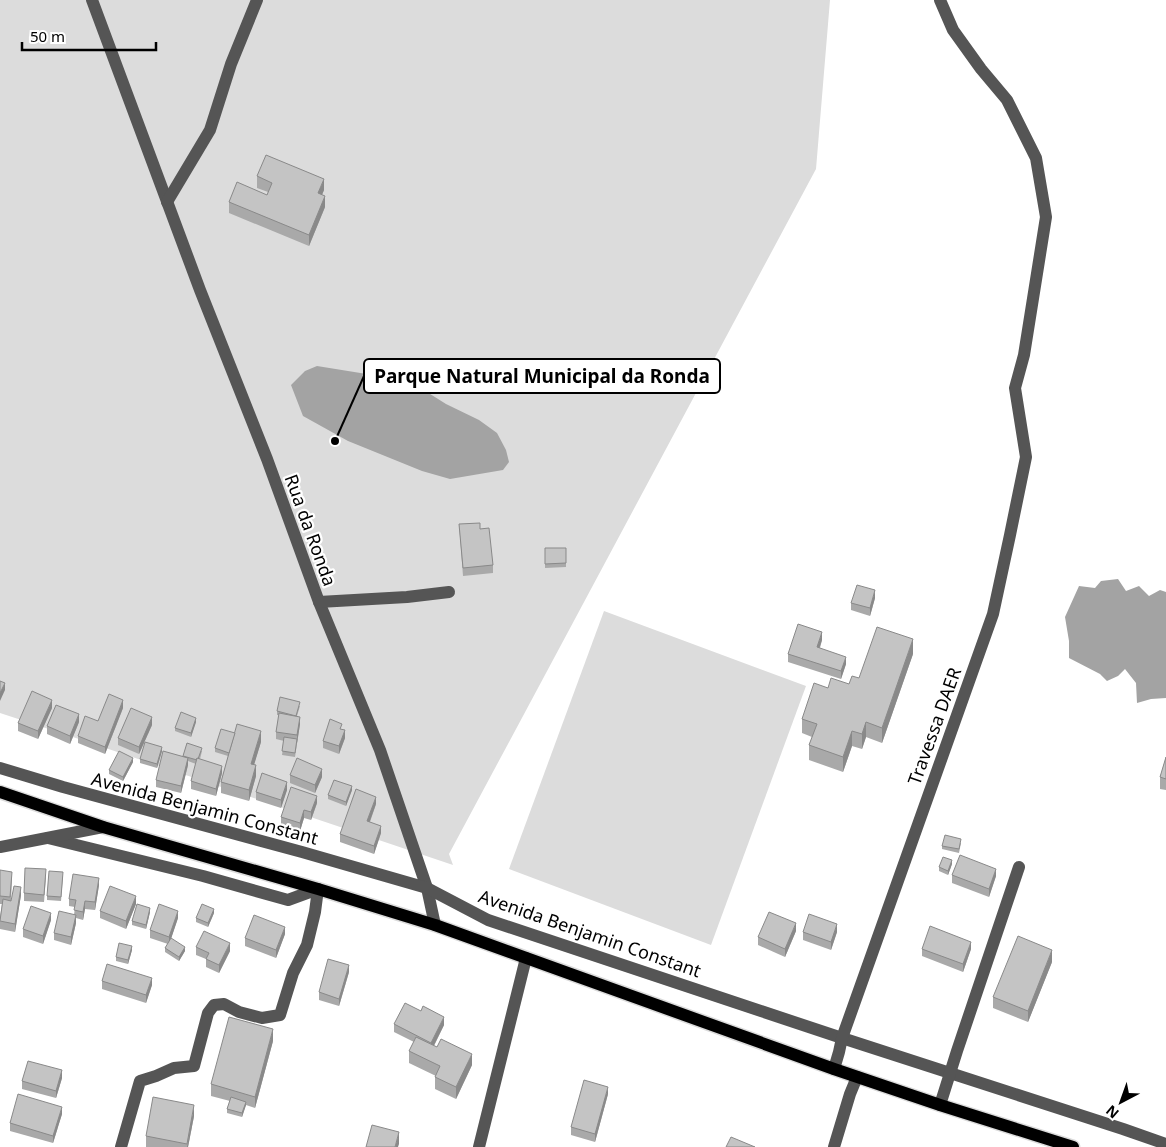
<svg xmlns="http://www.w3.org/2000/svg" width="1166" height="1147" font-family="'Noto Sans',sans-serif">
<rect width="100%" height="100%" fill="#fff"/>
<g fill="#dcdcdc">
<path d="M0,0H830L816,169L449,854L453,865L64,734L0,713Z"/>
<path d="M604,611L806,686L711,945L509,869Z"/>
</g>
<g fill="#a3a3a3">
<path d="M317,366L379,376L419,387L446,404L479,420L497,433L506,450L509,462L503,470L450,479L422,471L348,441L303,416L291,385L305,371Z"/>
<path d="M1118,579L1126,591L1139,586L1149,596L1160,590L1166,592V698L1151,699L1137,703L1136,683L1125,669L1118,676L1107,681L1100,674L1069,658V641L1065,617L1079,586L1095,588L1101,581Z"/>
</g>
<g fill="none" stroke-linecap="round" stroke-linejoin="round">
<defs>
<path id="major" d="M0,792L103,827L318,889L435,925L834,1069L940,1105L1073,1147"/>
</defs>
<use href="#major" stroke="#dbdbdb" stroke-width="15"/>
<g stroke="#555" stroke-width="12">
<path d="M92,0L200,290L267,459L319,602L380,750L427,888L435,925"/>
<path d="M167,202L210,130L231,64L257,0"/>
<path d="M319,602L407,597L449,592"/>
<path d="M0,768L63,787L302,852L427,888L488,920L842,1038L1123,1129L1166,1144"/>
<path d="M48,838L203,876L288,900L318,889L315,912L307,945L293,973L280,1015L262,1018L239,1012L224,1004L214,1005L208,1013L194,1066L174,1068L156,1076L140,1081L121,1147"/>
<path d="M0,847L103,827"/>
<path d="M834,1069L839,1052L842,1038L993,614L1010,535L1026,457L1015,388L1024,355L1046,217L1036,158L1007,100L981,69L953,30L940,0"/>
<path d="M940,1105L957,1051L1019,867"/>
<path d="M479,1147L526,958"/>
<path d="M834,1147L850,1094L857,1077"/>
</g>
<use href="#major" stroke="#000" stroke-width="12"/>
</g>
<g fill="#a9a9a9">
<path d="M257,176L324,190L322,195L325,207L309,246L229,213V202L267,195L268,192L257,188Z"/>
<path d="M459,524L480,529L493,565V573L463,576Z"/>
<path d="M545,548H566V567L545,568Z"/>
<path d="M875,598L870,616L851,610V603Z"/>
<path d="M822,640L820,648L846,664L841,679L788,662V654Z"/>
<path d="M913,654L882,743L866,737L862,749L852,746L843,772L809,760V745L812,737L802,733V719L828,688L849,684Z"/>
<path d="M300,706L297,716L300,724L295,757L282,755L284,741L276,739V732L279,715H277V711Z"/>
<path d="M52,708L38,739L18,731V723Z"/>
<path d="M123,708L105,754L78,743V736L98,721Z"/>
<path d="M79,722L70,744L47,734V726Z"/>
<path d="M196,722L191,737L175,731V728Z"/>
<path d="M152,725L139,754L118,745V738Z"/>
<path d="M342,730L345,738L339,754L323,748V741Z"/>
<path d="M261,742L254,764L256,776L249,801L221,793V782L228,756L215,752V748Z"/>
<path d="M187,743L202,751L200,759L222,773L216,796L191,789V781L196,764L188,761V765L181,793L156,787V780L183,756Z"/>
<path d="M162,751L157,768L140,763V759Z"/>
<path d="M1166,757V790L1160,789V777Z"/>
<path d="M133,762L123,781L109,774V770Z"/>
<path d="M290,775L322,777L315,793L290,783Z"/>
<path d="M287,790L281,808L256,800V792Z"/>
<path d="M352,790L346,806L328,799V795Z"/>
<path d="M317,803L311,820L304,818L300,831L281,824V817Z"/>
<path d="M376,804L370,822L381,833L374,854L340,842V834Z"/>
<path d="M961,843L959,853L942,849V846Z"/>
<path d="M952,864L948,875L939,871V867Z"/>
<path d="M0,870L12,879L11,901L21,895L15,932L0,929V917L2,904H0Z"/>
<path d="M952,875L996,876L989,897L952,883Z"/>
<path d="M63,876L61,901L47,900V896Z"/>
<path d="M46,877L44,902L24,901V893Z"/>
<path d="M99,885L95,910L85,909L83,920L76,918V923L71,945L54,940V933L74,915L75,907L69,906V899Z"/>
<path d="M136,904L126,929L100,918V911Z"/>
<path d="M150,912L146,929L132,925V921Z"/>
<path d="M214,913L208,927L196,922V918Z"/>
<path d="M178,918L170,941L185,951L179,961L165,952V948L168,944L150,938V930Z"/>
<path d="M51,920L43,944L23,937V929Z"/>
<path d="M796,931L785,957L758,945V937Z"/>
<path d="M803,932H837L831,950L803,940Z"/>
<path d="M285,934L276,958L245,946V938Z"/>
<path d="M196,947L230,951L219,973L206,967V959L196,955Z"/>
<path d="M922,949H971L963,972L922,956Z"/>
<path d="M132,950L128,964L116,961V957Z"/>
<path d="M1052,962L1028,1022L993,1008V997Z"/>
<path d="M349,972L339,1006L319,1000V992Z"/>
<path d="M102,981L152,985L146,1003L102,989Z"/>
<path d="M394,1024L444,1025L434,1046L472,1065L456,1099L435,1089V1077L436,1076L409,1063V1051L414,1042L394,1032Z"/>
<path d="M273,1041L255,1108L246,1105L242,1117L227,1113V1109L230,1101L211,1096V1084Z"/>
<path d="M62,1078L56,1098L22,1089V1081Z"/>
<path d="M608,1094L595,1142L571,1135V1127Z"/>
<path d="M62,1114L53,1143L10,1131V1123Z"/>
<path d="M194,1116L188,1147H146V1136Z"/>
</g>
<g fill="#898989">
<path d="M324,179V190L318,204V193Z"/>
<path d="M325,196V207L309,246V235Z"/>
<path d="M875,590V598L870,616V608Z"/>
<path d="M822,632V640L817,655V647Z"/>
<path d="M913,639V654L882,743V728Z"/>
<path d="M846,657V664L841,679V671Z"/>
<path d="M5,683V690L0,701V693Z"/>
<path d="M52,700V708L38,739V731Z"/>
<path d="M123,700V708L105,754V747Z"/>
<path d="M79,714V722L70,744V736Z"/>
<path d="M152,717V725L139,754V747Z"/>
<path d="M300,717V724L297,743V735Z"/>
<path d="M196,718V722L191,737V733Z"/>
<path d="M866,722V737L862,749V734Z"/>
<path d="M345,730V738L339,754V746Z"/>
<path d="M261,731V742L251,775V764Z"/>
<path d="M852,731V746L843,772V757Z"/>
<path d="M162,747V751L157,768V764Z"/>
<path d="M133,758V762L123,781V777Z"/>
<path d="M188,758V765L181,793V786Z"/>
<path d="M256,765V776L249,801V790Z"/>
<path d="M222,766V773L216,796V789Z"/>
<path d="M322,769V777L315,793V785Z"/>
<path d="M287,782V790L281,808V800Z"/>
<path d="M352,786V790L346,806V802Z"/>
<path d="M317,796V803L311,820V812Z"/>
<path d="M376,797V804L367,829V821Z"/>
<path d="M304,810V818L300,831V823Z"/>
<path d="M381,826V833L374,854V846Z"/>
<path d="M952,860V864L948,875V871Z"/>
<path d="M996,869V876L989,897V889Z"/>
<path d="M99,878V885L95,910V902Z"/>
<path d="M21,887V895L15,932V924Z"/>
<path d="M136,896V904L126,929V921Z"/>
<path d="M85,901V909L83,920V912Z"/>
<path d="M150,908V912L146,929V925Z"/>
<path d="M214,909V913L208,927V923Z"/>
<path d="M178,911V918L169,945V937Z"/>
<path d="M51,913V920L43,944V936Z"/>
<path d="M76,915V923L71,945V937Z"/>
<path d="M796,923V931L785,957V949Z"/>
<path d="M837,924V932L831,950V942Z"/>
<path d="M285,927V934L276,958V950Z"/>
<path d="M971,942V949L963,972V964Z"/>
<path d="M230,943V951L219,973V965Z"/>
<path d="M132,946V950L128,964V960Z"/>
<path d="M185,947V951L179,961V957Z"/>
<path d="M1052,950V962L1028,1022V1011Z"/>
<path d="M349,965V972L339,1006V999Z"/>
<path d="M152,978V985L146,1003V995Z"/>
<path d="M444,1017V1025L431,1051V1043Z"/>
<path d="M273,1029V1041L255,1108V1097Z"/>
<path d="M472,1054V1065L456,1099V1087Z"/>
<path d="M62,1070V1078L56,1098V1091Z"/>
<path d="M608,1087V1094L595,1142V1134Z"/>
<path d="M246,1102V1105L242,1117V1113Z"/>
<path d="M194,1105V1116L188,1147H187Z"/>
<path d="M62,1107V1114L53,1143V1136Z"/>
<path d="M399,1132V1144L398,1147H395Z"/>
</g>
<g fill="#c4c4c4" stroke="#898989">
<path d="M266,155L324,179L318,193L325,196L309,235L229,202L237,182L267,195L272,183L257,176Z"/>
<path d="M480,523V529L489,528L493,565L463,568L459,524Z"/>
<path d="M545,548H566V563L545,564Z"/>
<path d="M857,585L875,590L870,608L851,603Z"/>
<path d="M798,624L822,632L817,647L846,657L841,671L788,654Z"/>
<path d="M877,627L913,639L882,728L866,722L862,734L852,731L843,757L809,745L817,724L802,719L814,683L828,688L831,678L849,684L852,676L859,678Z"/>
<path d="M0,681L5,683L0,693Z"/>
<path d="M32,691L52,700L38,731L18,723Z"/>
<path d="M109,694L123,700L105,747L78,736L85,716L98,721Z"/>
<path d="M280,697L300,702L296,716L277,711Z"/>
<path d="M56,705L79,714L70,736L47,726Z"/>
<path d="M131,708L152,717L139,747L118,738Z"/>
<path d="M181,712L196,718L191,733L175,728Z"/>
<path d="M279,713L300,717L297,735L276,732Z"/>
<path d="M330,719L342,724L340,729L345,730L339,746L323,741Z"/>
<path d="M237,724L261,731L251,764L256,765L249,790L221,782Z"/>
<path d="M221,729L235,733L229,753L215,748Z"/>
<path d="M284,737L297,739L295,753L282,751Z"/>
<path d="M145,742L162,747L157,764L140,759Z"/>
<path d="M187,743L202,748L198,759L197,758V760L183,756Z"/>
<path d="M119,751L133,758L123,777L109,770Z"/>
<path d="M163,751L188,758L181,786L156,780Z"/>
<path d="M1166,757V779L1160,777Z"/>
<path d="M197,758L222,766L216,789L191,781Z"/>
<path d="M297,758L322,769L315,785L290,775Z"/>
<path d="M262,773L287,782L281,800L256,792Z"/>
<path d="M334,780L352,786L346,802L328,795Z"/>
<path d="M291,787L317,796L311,812L304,810L300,823L281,817Z"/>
<path d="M356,789L376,797L367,821L381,826L374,846L340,834Z"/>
<path d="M945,835L961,839L959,849L942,846Z"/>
<path d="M960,855L996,869L989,889L952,875Z"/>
<path d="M943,857L952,860L948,871L939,867Z"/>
<path d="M25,868L46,869L44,895L24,893Z"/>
<path d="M0,870L12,872L10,897L0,896Z"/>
<path d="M49,871L63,872L61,897L47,896Z"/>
<path d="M73,874L99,878L95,902L85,901L83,912L74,910L76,900L69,899Z"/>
<path d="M14,886L21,887L15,924L0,921L3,899L11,901Z"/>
<path d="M110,886L136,896L126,921L100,911Z"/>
<path d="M137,904L150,908L146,925L132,921Z"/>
<path d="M159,904L178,911L169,937L150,930Z"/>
<path d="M202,904L214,909L208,923L196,918Z"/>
<path d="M31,906L51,913L43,936L23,929Z"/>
<path d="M59,911L76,915L71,937L54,933Z"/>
<path d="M769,912L796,923L785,949L758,937Z"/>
<path d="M809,914L837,924L831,942L803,932Z"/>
<path d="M254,915L285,927L276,950L245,938Z"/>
<path d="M930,926L971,942L963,964L922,949Z"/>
<path d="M204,931L230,943L219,965L206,959L209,953L196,947Z"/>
<path d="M1018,936L1052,950L1028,1011L993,997Z"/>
<path d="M171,938L185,947L179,957L165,948Z"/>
<path d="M119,943L132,946L128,960L116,957Z"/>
<path d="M328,959L349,965L339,999L319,992Z"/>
<path d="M107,964L152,978L146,995L102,981Z"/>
<path d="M405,1003L421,1011L423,1006L444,1017L431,1043L394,1024Z"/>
<path d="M229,1017L273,1029L255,1097L211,1084Z"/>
<path d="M416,1037L437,1047L441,1039L472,1054L456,1087L435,1077L440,1066L409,1051Z"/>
<path d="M28,1061L62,1070L56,1091L22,1081Z"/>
<path d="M584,1080L608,1087L595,1134L571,1127Z"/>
<path d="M18,1094L62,1107L53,1136L10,1123Z"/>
<path d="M153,1097L194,1105L187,1144L146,1136Z"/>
<path d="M231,1097L246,1102L242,1113L227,1109Z"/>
<path d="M372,1125L399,1132L395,1147H366Z"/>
<path d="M731,1137L755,1147H726Z"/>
</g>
<g text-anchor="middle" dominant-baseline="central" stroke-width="4.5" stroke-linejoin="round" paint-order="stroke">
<g font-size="18" fill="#000" stroke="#fff">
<text transform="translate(311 530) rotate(70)">Rua da Ronda</text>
<text transform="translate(934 726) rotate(-70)">Travessa DAER</text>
<text transform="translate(205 808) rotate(15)">Avenida Benjamin Constant</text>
<text transform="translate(590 933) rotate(19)">Avenida Benjamin Constant</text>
</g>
</g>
<path fill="none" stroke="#000" stroke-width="2" d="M335 441L364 376"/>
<circle fill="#000" stroke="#fff" stroke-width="2" cx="335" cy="441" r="5"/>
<rect fill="#fff" stroke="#000" stroke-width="2" x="364" y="359" width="356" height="34" rx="5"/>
<g font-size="19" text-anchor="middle" font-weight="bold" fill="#000">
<text x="542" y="383">Parque Natural Municipal da Ronda</text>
</g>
<g transform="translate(1121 1102) rotate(221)" stroke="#ffffff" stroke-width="4" paint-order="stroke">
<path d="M0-4L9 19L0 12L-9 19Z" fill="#000000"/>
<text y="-8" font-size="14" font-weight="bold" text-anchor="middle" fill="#000000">N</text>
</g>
<path d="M22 42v8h134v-8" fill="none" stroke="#000000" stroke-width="2.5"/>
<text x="30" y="42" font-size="15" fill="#000000" stroke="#ffffff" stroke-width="4" paint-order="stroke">50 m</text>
</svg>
